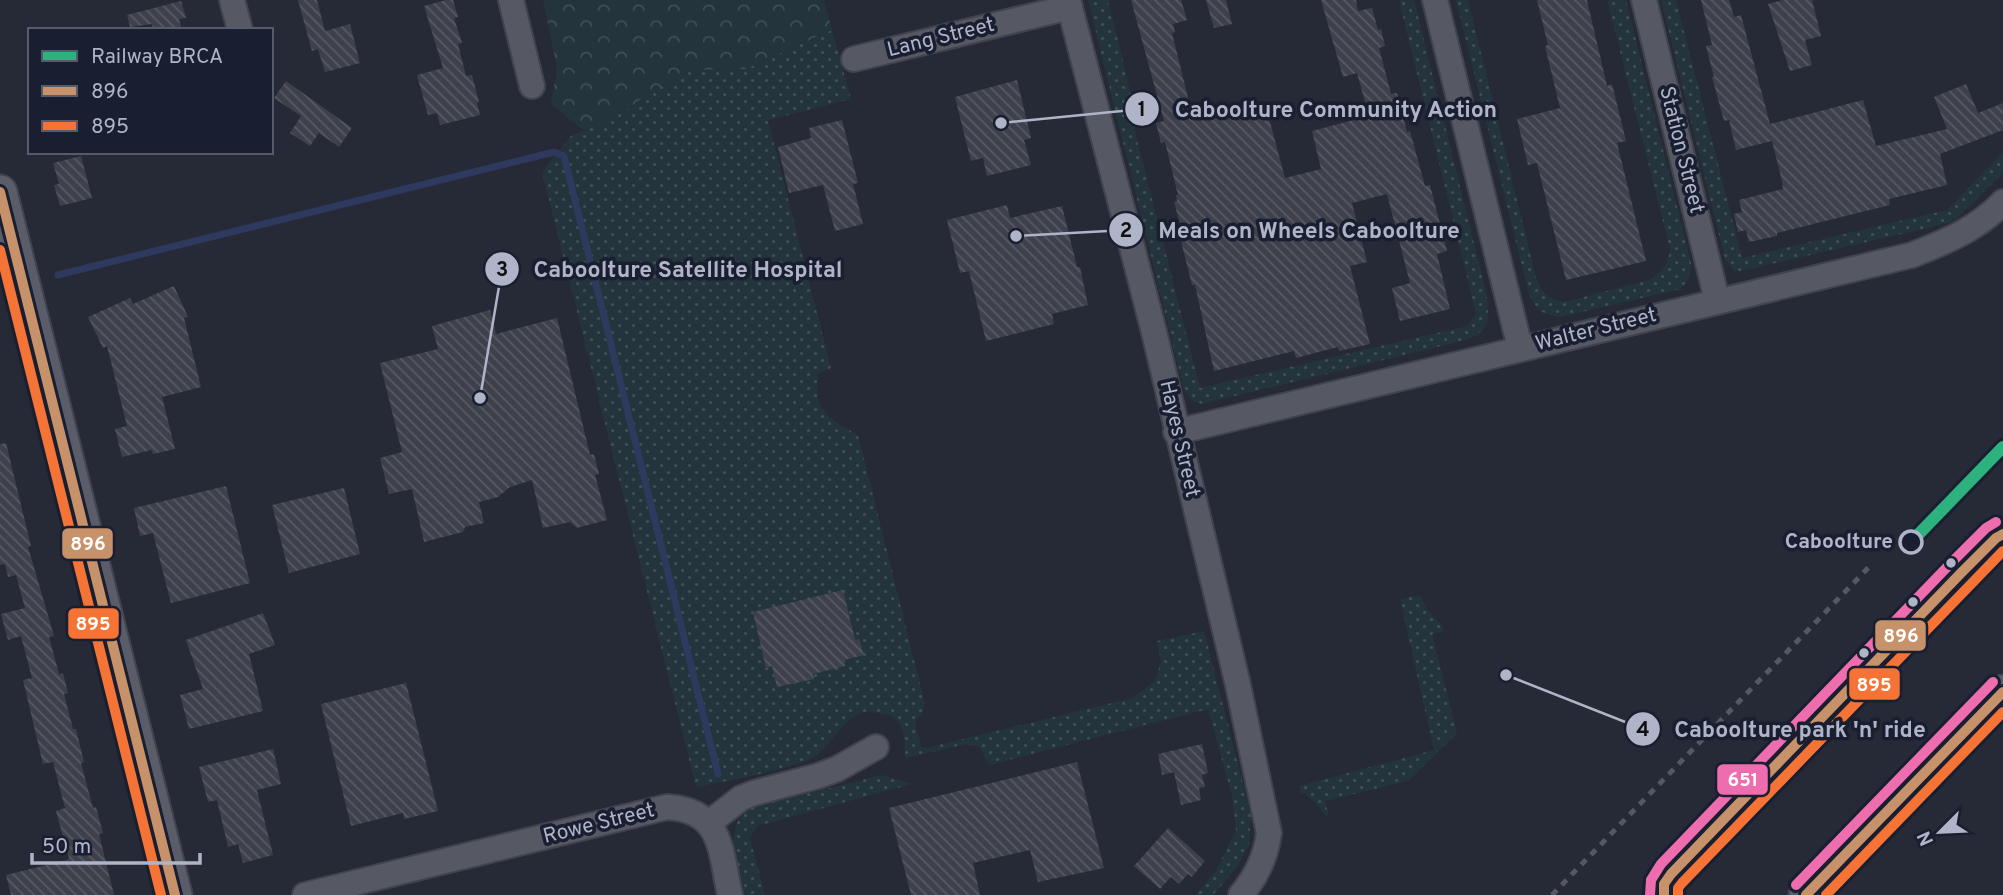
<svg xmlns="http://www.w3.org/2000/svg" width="2003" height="895" font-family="Overpass,sans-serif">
<defs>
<pattern id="grass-dots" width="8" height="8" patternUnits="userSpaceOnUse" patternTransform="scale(1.75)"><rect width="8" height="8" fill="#23343c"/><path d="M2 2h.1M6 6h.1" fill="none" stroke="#404f57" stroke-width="1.8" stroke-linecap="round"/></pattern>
<pattern id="forest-crowns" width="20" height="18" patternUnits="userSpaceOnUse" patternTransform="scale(1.75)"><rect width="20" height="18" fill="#23343c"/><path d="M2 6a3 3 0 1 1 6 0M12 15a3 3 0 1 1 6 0" fill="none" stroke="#404f57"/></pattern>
<pattern id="building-back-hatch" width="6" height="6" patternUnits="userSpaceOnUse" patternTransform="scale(1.75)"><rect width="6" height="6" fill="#3e414c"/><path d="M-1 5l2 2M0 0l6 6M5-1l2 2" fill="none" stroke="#575a64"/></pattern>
</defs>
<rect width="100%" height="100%" fill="#262a36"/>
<g fill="url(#grass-dots)">
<path d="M1088,0H1108L1139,127L1134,128L1200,388L1467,326L1476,313L1399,0H1414L1486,292C1489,317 1493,329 1466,340L1202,404L1193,401L1184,390Z"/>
<path d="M1456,0H1468L1536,278C1542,292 1548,300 1564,302L1649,280C1662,272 1668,264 1670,249L1607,0H1626L1691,263C1691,274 1689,281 1680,289L1560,317C1543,315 1536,310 1529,294Z"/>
<path d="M1661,0H1676L1742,258L1947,210L2003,152V173L1953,222L1741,271H1734L1725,259Z"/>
<path d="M832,30L851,99L768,120L831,368L819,373C811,409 829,419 858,435L925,704L922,714L915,721L921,747L926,748L1132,698L1155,681L1161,662L1157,641L1204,631L1251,815L1249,843L1238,866L1213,895H1196L1216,870L1236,831L1232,796L1208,709L989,765L980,747L967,744L905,758C905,741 906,724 889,715C888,715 879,713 878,713C842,705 836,750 806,761C771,773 733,780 696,787L542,172L571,136L623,112L647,95L690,70L745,69Z"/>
<path d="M1420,595C1424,602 1426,610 1433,616C1438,622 1441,622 1444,631L1432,634L1457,733L1408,781L1325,801L1329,818L1305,793L1301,794L1299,786L1434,750L1400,599Z"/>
<path d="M882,775L912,784L757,826L750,838L765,895H741L732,845L738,819L750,808Z"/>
</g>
<path fill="url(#forest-crowns)" d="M543,0H824L832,30L745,69L690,70L647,95L623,112L584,131L551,104L557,68Z"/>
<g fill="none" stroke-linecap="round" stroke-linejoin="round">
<path stroke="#2e395d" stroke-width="7" d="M58,275L554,152L564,156L718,774"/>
</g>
<g fill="url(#building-back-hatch)">
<path d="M298,0H317L325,31L350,24L360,63L325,72L318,49L312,51Z"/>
<path d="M446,0H453L458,17L454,18L462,43L458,44L466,76L472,75L479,102L477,103L480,115L440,125L437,113L428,115L417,75L443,68L424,6Z"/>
<path d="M1131,0H1181L1187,20L1173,24L1175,32L1172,33L1193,118L1239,107V110L1245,108L1246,112L1266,107L1285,178L1321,169L1312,131L1361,118L1359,111L1367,109L1357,73L1343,77L1321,0H1356L1358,11L1372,8L1378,30L1381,29L1385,46L1379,48L1391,94L1397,93L1407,132L1410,131L1425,186L1430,185L1447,251L1437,254L1450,309L1400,321L1392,288L1410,283L1387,194L1352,203L1367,262L1350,266L1370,344L1339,351L1338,347L1296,358L1294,351L1214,371L1195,285H1192L1177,225L1180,224L1174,202L1177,201L1176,195H1178L1165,142L1161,143L1156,123L1164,121Z"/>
<path d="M1206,0H1226L1232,24L1214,28Z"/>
<path d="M1537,0H1587L1607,86L1612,84L1626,141L1617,143L1646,261L1566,280L1537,163L1528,165L1517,119L1560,108L1545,46L1548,45Z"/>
<path d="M1701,0H1729L1734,17L1741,15L1770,124L1863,100L1876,146L1947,129L1934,97L1966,84L1978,113L2003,103V130L1940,154L1947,185L1889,199L1890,205L1777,233V236L1749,242L1746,230L1738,232L1734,214L1742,212L1739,200L1783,189L1782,181L1772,141L1736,150L1729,120L1724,121L1712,77H1714L1706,46L1712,45Z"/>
<path d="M1783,0H1812L1821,36L1805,40L1812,65L1790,71L1768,4Z"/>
<path d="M181,1L186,18L179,19L182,30H153L152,24L130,27L127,15Z"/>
<path d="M1017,80L1031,138L1024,140L1031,165L987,176L983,158L971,161L955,97Z"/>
<path d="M286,81L352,128L339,147L319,133L310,146L290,133L301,116L274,98Z"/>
<path d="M842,120L858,183L853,184L863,224L835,231L823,185L789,193L778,147L811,138L809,128Z"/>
<path d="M81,156L92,198L60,206L54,185L59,184L53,163Z"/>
<path d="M1007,205L1010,218L1062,206L1077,267H1080L1088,305L1052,314L1054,324L986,341L969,271L960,273L947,220Z"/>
<path d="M174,286L188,317L184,318L201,387L162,397L175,449L153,454L152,450L122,457L115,429L127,426L107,346L103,348L88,317L130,298L133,304Z"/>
<path d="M490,310L496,334L557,318L590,455L594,454L599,474L595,475L607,520L577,528L570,522L543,528L532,480L510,487L498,497L479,502L484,523L465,527L463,532L424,542L412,489L389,494L380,458L402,452L380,363L438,349L432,326Z"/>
<path d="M6,443L31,546L28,547L54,636L49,637L59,674L63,673L68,693L64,694L73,729H76L84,762L81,763L93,808L96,807L103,833L99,834L114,895H11L6,875L67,860L69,858L56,811L65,808L53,762L43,764L23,680L32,678L21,636L8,640L1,614L25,608L16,575L8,577L5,564L0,565V444Z"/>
<path d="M226,486L250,583L171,603L153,533L140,536L134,508Z"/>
<path d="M344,488L360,554L289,573L272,505Z"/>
<path d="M843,590L855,640L859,639L864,655L844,660L845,666L813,674L814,679L777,687L772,666L766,668L753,612Z"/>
<path d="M263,613L275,645L249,654L263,711L189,729L180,695L203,689L186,640Z"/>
<path d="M406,683L438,811L404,819L403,813L351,826L321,704Z"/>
<path d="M1202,744L1208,773L1202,775L1205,787L1199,788L1201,800L1181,805L1174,772L1162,775L1158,754Z"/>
<path d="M273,749L281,784L257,790L273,855L243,863L238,844L228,847L217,800L208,802L199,767Z"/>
<path d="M1077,762L1104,868L1038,882L1030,850L973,863L980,895H911L889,808Z"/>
<path d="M1168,828L1205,861L1192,877L1188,874L1179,884L1171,877L1160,889L1134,866Z"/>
</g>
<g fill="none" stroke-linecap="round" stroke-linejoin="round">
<defs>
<g id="street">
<path d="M232,0L240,30"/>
<path d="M511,0L532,86"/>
<path d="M1068,0L1154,332L1238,685L1269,833C1266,857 1256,877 1241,895"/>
<path d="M1435,0L1520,348"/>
<path d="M1644,0L1717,300"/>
<path d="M854,59L1070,7"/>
<path d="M1176,432L1912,255C1945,242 1978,229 2003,202"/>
<path d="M709,823L741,798L754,793L818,776L837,769L876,747"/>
<path d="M305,895L667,807C723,810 720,851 730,895"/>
</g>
<g id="secondary">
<path d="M0,192L175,895"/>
<path d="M1806,895L2003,692"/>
</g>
</defs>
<use href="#street" stroke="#41444d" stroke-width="28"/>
<use href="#secondary" stroke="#41444d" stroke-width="37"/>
<use href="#street" stroke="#565964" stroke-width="24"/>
<use href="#secondary" stroke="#5a5d69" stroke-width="33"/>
<path stroke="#555862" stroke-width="5" stroke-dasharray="7 7" stroke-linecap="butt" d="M1552,895L1869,567"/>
<defs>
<g id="bus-1">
<path d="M0,192L175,895"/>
<path d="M1664,895V884L1671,874L1961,573L1996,538L2003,534"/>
<path d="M1806,895L2003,692"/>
</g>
<g id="bus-2">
<path d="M0,250L161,895"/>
<path d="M1678,895V888L1682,883L2003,551"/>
<path d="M1826,895L2003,712"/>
</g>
<g id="bus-3">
<path d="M1796,885L1993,682"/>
<path d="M1650,895L1651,880L1661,864L1951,563L1986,528L1996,522"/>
</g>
</defs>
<use href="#bus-1" stroke="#191f31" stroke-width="16"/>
<use href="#bus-2" stroke="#191f31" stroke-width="16"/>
<use href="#bus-3" stroke="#191f31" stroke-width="16"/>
<use href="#bus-1" stroke="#c7916a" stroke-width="10"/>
<use href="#bus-2" stroke="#f57335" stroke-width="10"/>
<use href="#bus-3" stroke="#ed6dae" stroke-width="10"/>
<defs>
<path id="rail-1" d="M1911,542L2003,447"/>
</defs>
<use href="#rail-1" stroke="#191f31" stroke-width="18"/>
<use href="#rail-1" stroke="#2db17d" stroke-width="12"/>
</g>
<circle fill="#191f31" stroke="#afb4c8" stroke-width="3.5" cx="1911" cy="542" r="11"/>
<g fill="#afb4c8" stroke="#191f31" stroke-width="2.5">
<circle cx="1951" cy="563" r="6"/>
<circle cx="1913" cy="602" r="6"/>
<circle cx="1864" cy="653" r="6"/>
</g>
<g text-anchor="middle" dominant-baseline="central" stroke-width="7" stroke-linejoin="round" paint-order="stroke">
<g font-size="21" fill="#afb4c8" stroke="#191f31">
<text transform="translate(941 38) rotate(-14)">Lang Street</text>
<text transform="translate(1681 150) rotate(76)">Station Street</text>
<text transform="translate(1596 330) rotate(-14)">Walter Street</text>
<text transform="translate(1179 439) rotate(77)">Hayes Street</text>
<text transform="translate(599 824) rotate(-14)">Rowe Street</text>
</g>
<g font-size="21" font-weight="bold" fill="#afb4c8" stroke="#191f31" text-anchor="end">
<text x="1893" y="542">Caboolture</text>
</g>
</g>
<path fill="none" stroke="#afb4c8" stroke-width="2.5" d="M1001 123L1142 109M1016 236L1126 230M480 398L502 269M1506 675L1643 729"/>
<g fill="#afb4c8" stroke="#191f31" stroke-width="2.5">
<circle cx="1001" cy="123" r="7"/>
<circle cx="1016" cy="236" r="7"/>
<circle cx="480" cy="398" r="7"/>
<circle cx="1506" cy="675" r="7"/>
<circle cx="1142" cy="109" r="18"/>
<circle cx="1126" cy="230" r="18"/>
<circle cx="502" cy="269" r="18"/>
<circle cx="1643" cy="729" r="18"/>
</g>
<g font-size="21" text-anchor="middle" font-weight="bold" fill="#111">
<text x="1142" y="116">1</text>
<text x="1126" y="237">2</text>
<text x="502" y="276">3</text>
<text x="1643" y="736">4</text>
</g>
<g font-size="23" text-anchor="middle" font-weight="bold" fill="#afb4c8" stroke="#191f31" stroke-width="7" stroke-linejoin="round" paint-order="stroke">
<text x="1336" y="117">Caboolture Community Action</text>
<text x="1309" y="238">Meals on Wheels Caboolture</text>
<text x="688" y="277">Caboolture Satellite Hospital</text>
<text x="1800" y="737">Caboolture park 'n' ride</text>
</g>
<g stroke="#191f31" stroke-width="2.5">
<rect x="61" y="527" width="53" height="33" rx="7" fill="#c7916a"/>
<rect x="67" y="607" width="53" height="33" rx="7" fill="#f57335"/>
<rect x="1874" y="619" width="53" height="33" rx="7" fill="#c7916a"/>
<rect x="1848" y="667" width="53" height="34" rx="7" fill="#f57335"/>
<rect x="1716" y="763" width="53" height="33" rx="7" fill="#ed6dae"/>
</g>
<g font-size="19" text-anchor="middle" font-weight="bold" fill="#fff">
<text x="88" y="550">896</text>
<text x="93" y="630">895</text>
<text x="1901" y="642">896</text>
<text x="1874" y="691">895</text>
<text x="1743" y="786">651</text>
</g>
<rect x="28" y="28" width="245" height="126" fill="#191f31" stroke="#555b6d" stroke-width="2"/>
<rect x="42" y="51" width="35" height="10" fill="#2db17d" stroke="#555b6d" stroke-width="2"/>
<text x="91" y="63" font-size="21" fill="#afb4c8">Railway BRCA</text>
<rect x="42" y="86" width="35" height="10" fill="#c7916a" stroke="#555b6d" stroke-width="2"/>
<text x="91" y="98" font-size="21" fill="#afb4c8">896</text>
<rect x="42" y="121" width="35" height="10" fill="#f57335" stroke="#555b6d" stroke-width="2"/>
<text x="91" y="133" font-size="21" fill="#afb4c8">895</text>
<g transform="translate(1940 832) rotate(246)" stroke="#191f31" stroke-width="5" paint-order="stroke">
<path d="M0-5L12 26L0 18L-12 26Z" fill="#afb4c8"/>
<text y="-10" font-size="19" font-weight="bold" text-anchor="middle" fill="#afb4c8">N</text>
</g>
<path d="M32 853v10h168v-10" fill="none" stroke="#afb4c8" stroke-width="3.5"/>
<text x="42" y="853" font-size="21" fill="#afb4c8" stroke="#191f31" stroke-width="5" paint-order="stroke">50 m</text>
</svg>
